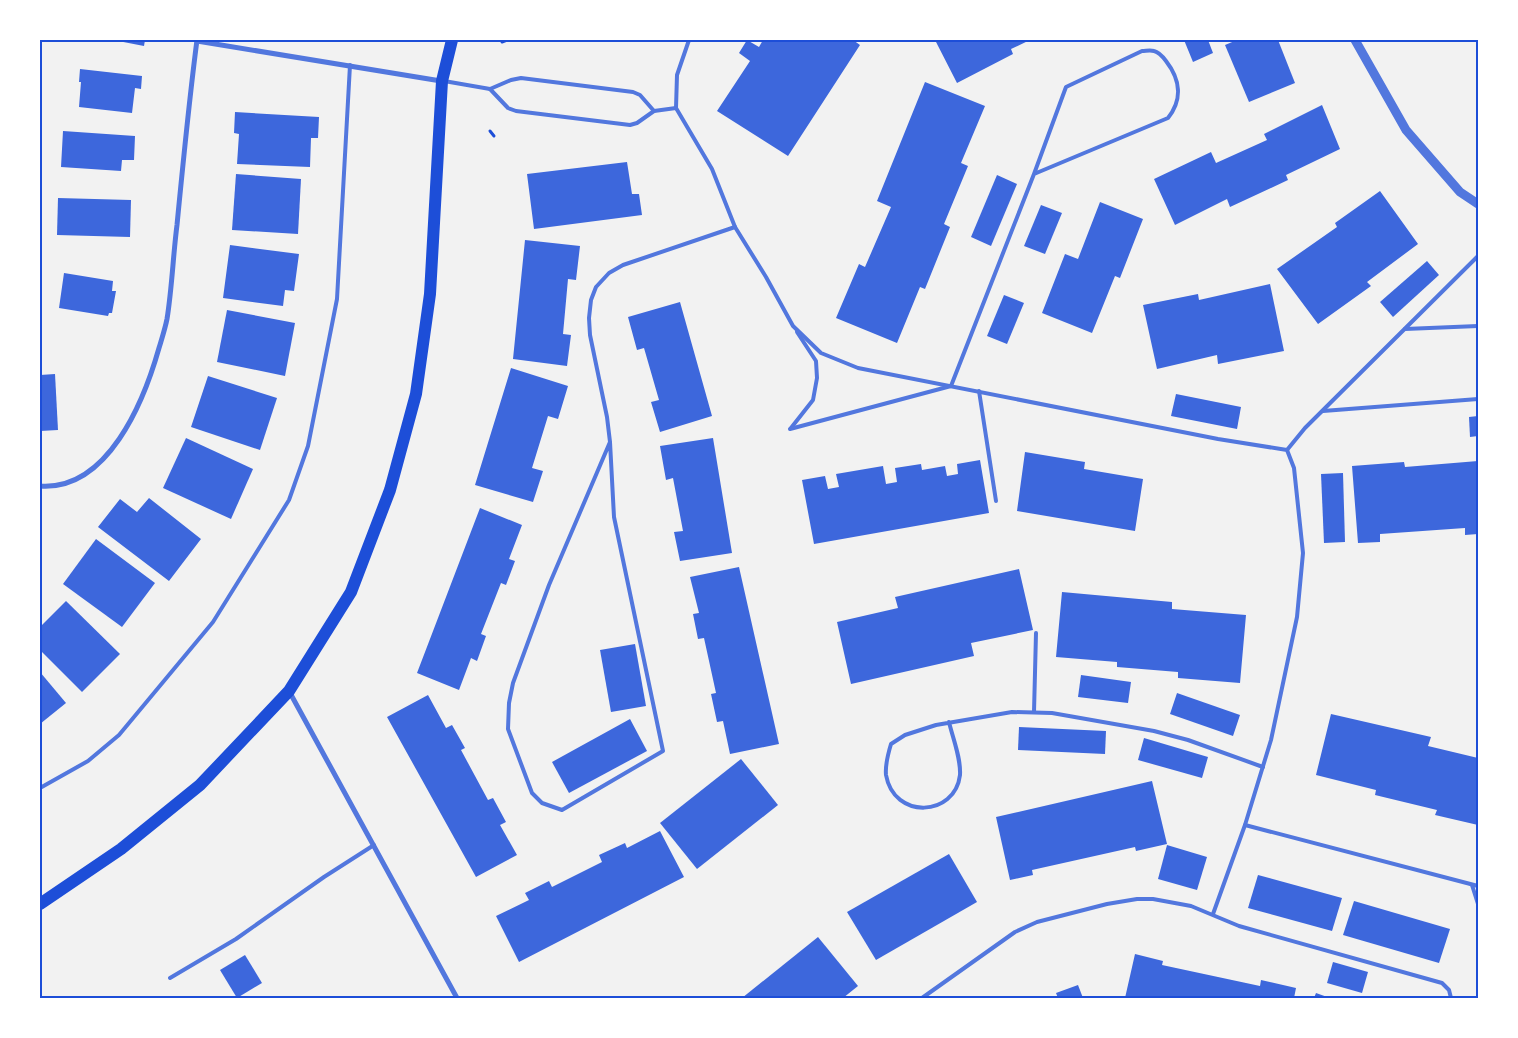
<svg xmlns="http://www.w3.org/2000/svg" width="1518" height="1038" font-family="Karla,sans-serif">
<rect width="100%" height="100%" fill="#f2f2f2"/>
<g fill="#3d67dc">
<path d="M113,40H145L144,46Z"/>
<path d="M747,40L759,47L763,40H853L860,45L788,156L717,111L750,61L739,53Z"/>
<path d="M935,40H1030L1011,49L1013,54L957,83Z"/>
<path d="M1184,40H1208L1213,53L1193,62Z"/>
<path d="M1237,40H1278L1295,83L1249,102L1225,45Z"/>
<path d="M80,69L142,76L141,89L135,88L132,113L79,107L81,82H79Z"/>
<path d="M925,82L985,106L961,163L968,166L944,224L950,227L925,289L920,287L897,343L836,318L859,264L865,267L891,207L877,201Z"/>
<path d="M1322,105L1340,149L1286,175L1288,180L1230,207L1227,199L1175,225L1154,179L1211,152L1216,163L1267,140L1264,134Z"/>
<path d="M235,112L319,117L318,138H311L310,167L237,164L239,134L234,133Z"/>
<path d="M63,131L135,136L134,160H122L121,171L61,167Z"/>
<path d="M627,162L632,194H639L642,215L534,229L527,174Z"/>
<path d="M236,174L301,179L298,234L232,230Z"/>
<path d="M997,175L1017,184L991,246L971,237Z"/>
<path d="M1380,191L1418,244L1367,282L1371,286L1318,324L1277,269L1337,227L1335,223Z"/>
<path d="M58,198L131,200L130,237L57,235Z"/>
<path d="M1100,202L1143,219L1120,278L1115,276L1092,333L1042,313L1065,254L1078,259Z"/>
<path d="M1041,205L1062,213L1045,254L1024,246Z"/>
<path d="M525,240L580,246L576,280L568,279L563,334L571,335L567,366L513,359Z"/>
<path d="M230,245L299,254L294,291L285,290L283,306L223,298Z"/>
<path d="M1427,261L1439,275L1393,317L1380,302Z"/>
<path d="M64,273L113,281L112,291H116L112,313H109L108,316L59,308Z"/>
<path d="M1270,284L1284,351L1218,364L1217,355L1157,369L1143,305L1198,294L1199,300Z"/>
<path d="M1004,295L1024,303L1007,344L987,336Z"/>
<path d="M680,302L712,416L660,432L651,402L659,400L644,348L637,350L628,317Z"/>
<path d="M227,310L295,323L285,376L217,362Z"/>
<path d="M511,368L568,386L558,419L548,416L532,468L543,471L533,502L475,485Z"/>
<path d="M55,374L58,430L40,431V375Z"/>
<path d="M208,376L277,398L260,450L191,427Z"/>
<path d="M1176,394L1241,407L1237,429L1171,416Z"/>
<path d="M1478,416V436L1470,437L1469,417Z"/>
<path d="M186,438L253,469L231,519L163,488Z"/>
<path d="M713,438L732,553L680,561L674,532L683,531L673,478L666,480L660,446Z"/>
<path d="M1025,452L1085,462L1084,469L1143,479L1135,531L1017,511Z"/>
<path d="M980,460L989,513L814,544L802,480L825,476L828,489L839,487L836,474L883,466L886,484L897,482L895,468L921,464L922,470L945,466L947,476L958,474L957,464Z"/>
<path d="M1478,461V534L1465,535V528L1380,534V542L1358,543L1352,466L1404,462L1405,467Z"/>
<path d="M1343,473L1345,542L1324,543L1321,474Z"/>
<path d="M149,498L201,539L169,581L98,527L120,499L137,512Z"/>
<path d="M480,508L522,525L509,559L515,561L506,585L501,583L481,634L486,636L477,661L471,658L459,690L417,673Z"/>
<path d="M96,539L155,583L122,627L63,584Z"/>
<path d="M739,567L779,744L730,754L723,721L717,722L711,694L716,693L704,638L698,639L693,614L699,613L690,577Z"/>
<path d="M1019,569L1033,630L971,643L974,656L851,684L837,622L898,608L895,597Z"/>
<path d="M1062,592L1172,602V609L1246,615L1240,683L1178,678V672L1117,667V662L1056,657Z"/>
<path d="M66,601L120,654L82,692L40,650V627Z"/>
<path d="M635,644L646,706L611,712L600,650Z"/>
<path d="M40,672L66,703L40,724Z"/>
<path d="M1081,675L1131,682L1128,703L1078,697Z"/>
<path d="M1177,693L1240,715L1233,736L1170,714Z"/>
<path d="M428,695L446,728L452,725L465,748L461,750L488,800L493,798L506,822L500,825L517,855L476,877L387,717Z"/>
<path d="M1331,714L1431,737L1428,746L1478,758V825L1435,815L1437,810L1375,795L1376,790L1316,775Z"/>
<path d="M630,719L647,751L569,793L552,762Z"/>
<path d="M1019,727L1106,731L1105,754L1018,750Z"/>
<path d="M1144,738L1208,757L1202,778L1138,760Z"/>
<path d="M741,759L778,805L697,869L660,823Z"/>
<path d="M1152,781L1167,844L1136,851L1135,847L1032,870L1033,875L1010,880L996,817Z"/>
<path d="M660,831L684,877L519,962L496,916L529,900L525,893L549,881L552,887L602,862L599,855L625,843L627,848Z"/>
<path d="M1167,845L1207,857L1197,890L1158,879Z"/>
<path d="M949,854L977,902L876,960L847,912Z"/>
<path d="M1258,875L1342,898L1332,931L1248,908Z"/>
<path d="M1354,901L1450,929L1439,963L1343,935Z"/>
<path d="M818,937L858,986L843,998H742Z"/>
<path d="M1135,954L1163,961L1162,965L1260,986L1261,980L1296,988L1294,998H1125Z"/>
<path d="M245,955L262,983L237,998L220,970Z"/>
<path d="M1333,962L1368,972L1362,993L1327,983Z"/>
<path d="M1078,985L1083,998H1058L1056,993Z"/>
<path d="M1316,993L1330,998H1314Z"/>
</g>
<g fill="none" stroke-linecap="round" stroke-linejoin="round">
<g stroke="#1d4ed8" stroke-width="3">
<path d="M502,42L507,40"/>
<path d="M490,131L494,136"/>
</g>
<g stroke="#5277de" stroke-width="4">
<path d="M689,40L677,75L676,108L712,169L735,227L766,277L793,326L821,353L858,368L1218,439L1287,450L1294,468L1303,553L1297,617L1271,740L1245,825L1213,914"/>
<path d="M444,81L490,89L511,80L521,78L633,92L640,95L654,111"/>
<path d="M490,89L508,108L516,111L630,125L637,123L654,111L676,108"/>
<path d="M1405,329L1478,326"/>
<path d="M979,391L996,501"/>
<path d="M1323,411L1478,399"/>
<path d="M791,428L813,400L817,378L816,361L797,332"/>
<path d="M790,429L951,386L1034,174L1066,87L1142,51C1146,51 1150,50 1154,51C1159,52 1163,57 1166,61C1180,79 1183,99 1168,118L1034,174"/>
<path d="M610,442L549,585L513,683L509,703L508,729L532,793L542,803L562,810L663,751L614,517L610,442L607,417L590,335L589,318L591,300L596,287L609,273L623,265L735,227"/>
<path d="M1287,450L1305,428L1478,256"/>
<path d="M1034,712L1036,633"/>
<path d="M949,722C953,739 961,758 960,775C955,817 894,820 886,775C885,765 888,754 891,744L905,735L936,725L1012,712L1052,713L1154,731L1188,740L1263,767"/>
<path d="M40,788L88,761L119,735L213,622L289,500L308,446L337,299L350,65"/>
<path d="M1245,825L1478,886"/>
<path d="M1472,885L1478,904"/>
<path d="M170,978L236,939L324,877L374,845"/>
<path d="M922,998L1015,932L1037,922L1107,904L1137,899H1153L1191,906L1239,926L1442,983L1449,990L1451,998"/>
</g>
<g stroke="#5277de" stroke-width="5">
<path d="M197,41L441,81"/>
<path d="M40,486C108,491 144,401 159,348C162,338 165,329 167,319C172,288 173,256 177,225C183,163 189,101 197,40"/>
<path d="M289,691L457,998"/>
</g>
<path stroke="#5277de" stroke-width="9" d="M1355,40L1406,130L1460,192L1478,204"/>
<path stroke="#1d4ed8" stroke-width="12" d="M40,904L121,849L200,785L289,691L351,592L390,490L416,394L430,294L442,81L452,40"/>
</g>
<rect width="1518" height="1038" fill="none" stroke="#ffffff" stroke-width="82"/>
<rect x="41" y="41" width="1436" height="956" fill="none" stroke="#1d4ed8" stroke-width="2"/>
</svg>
